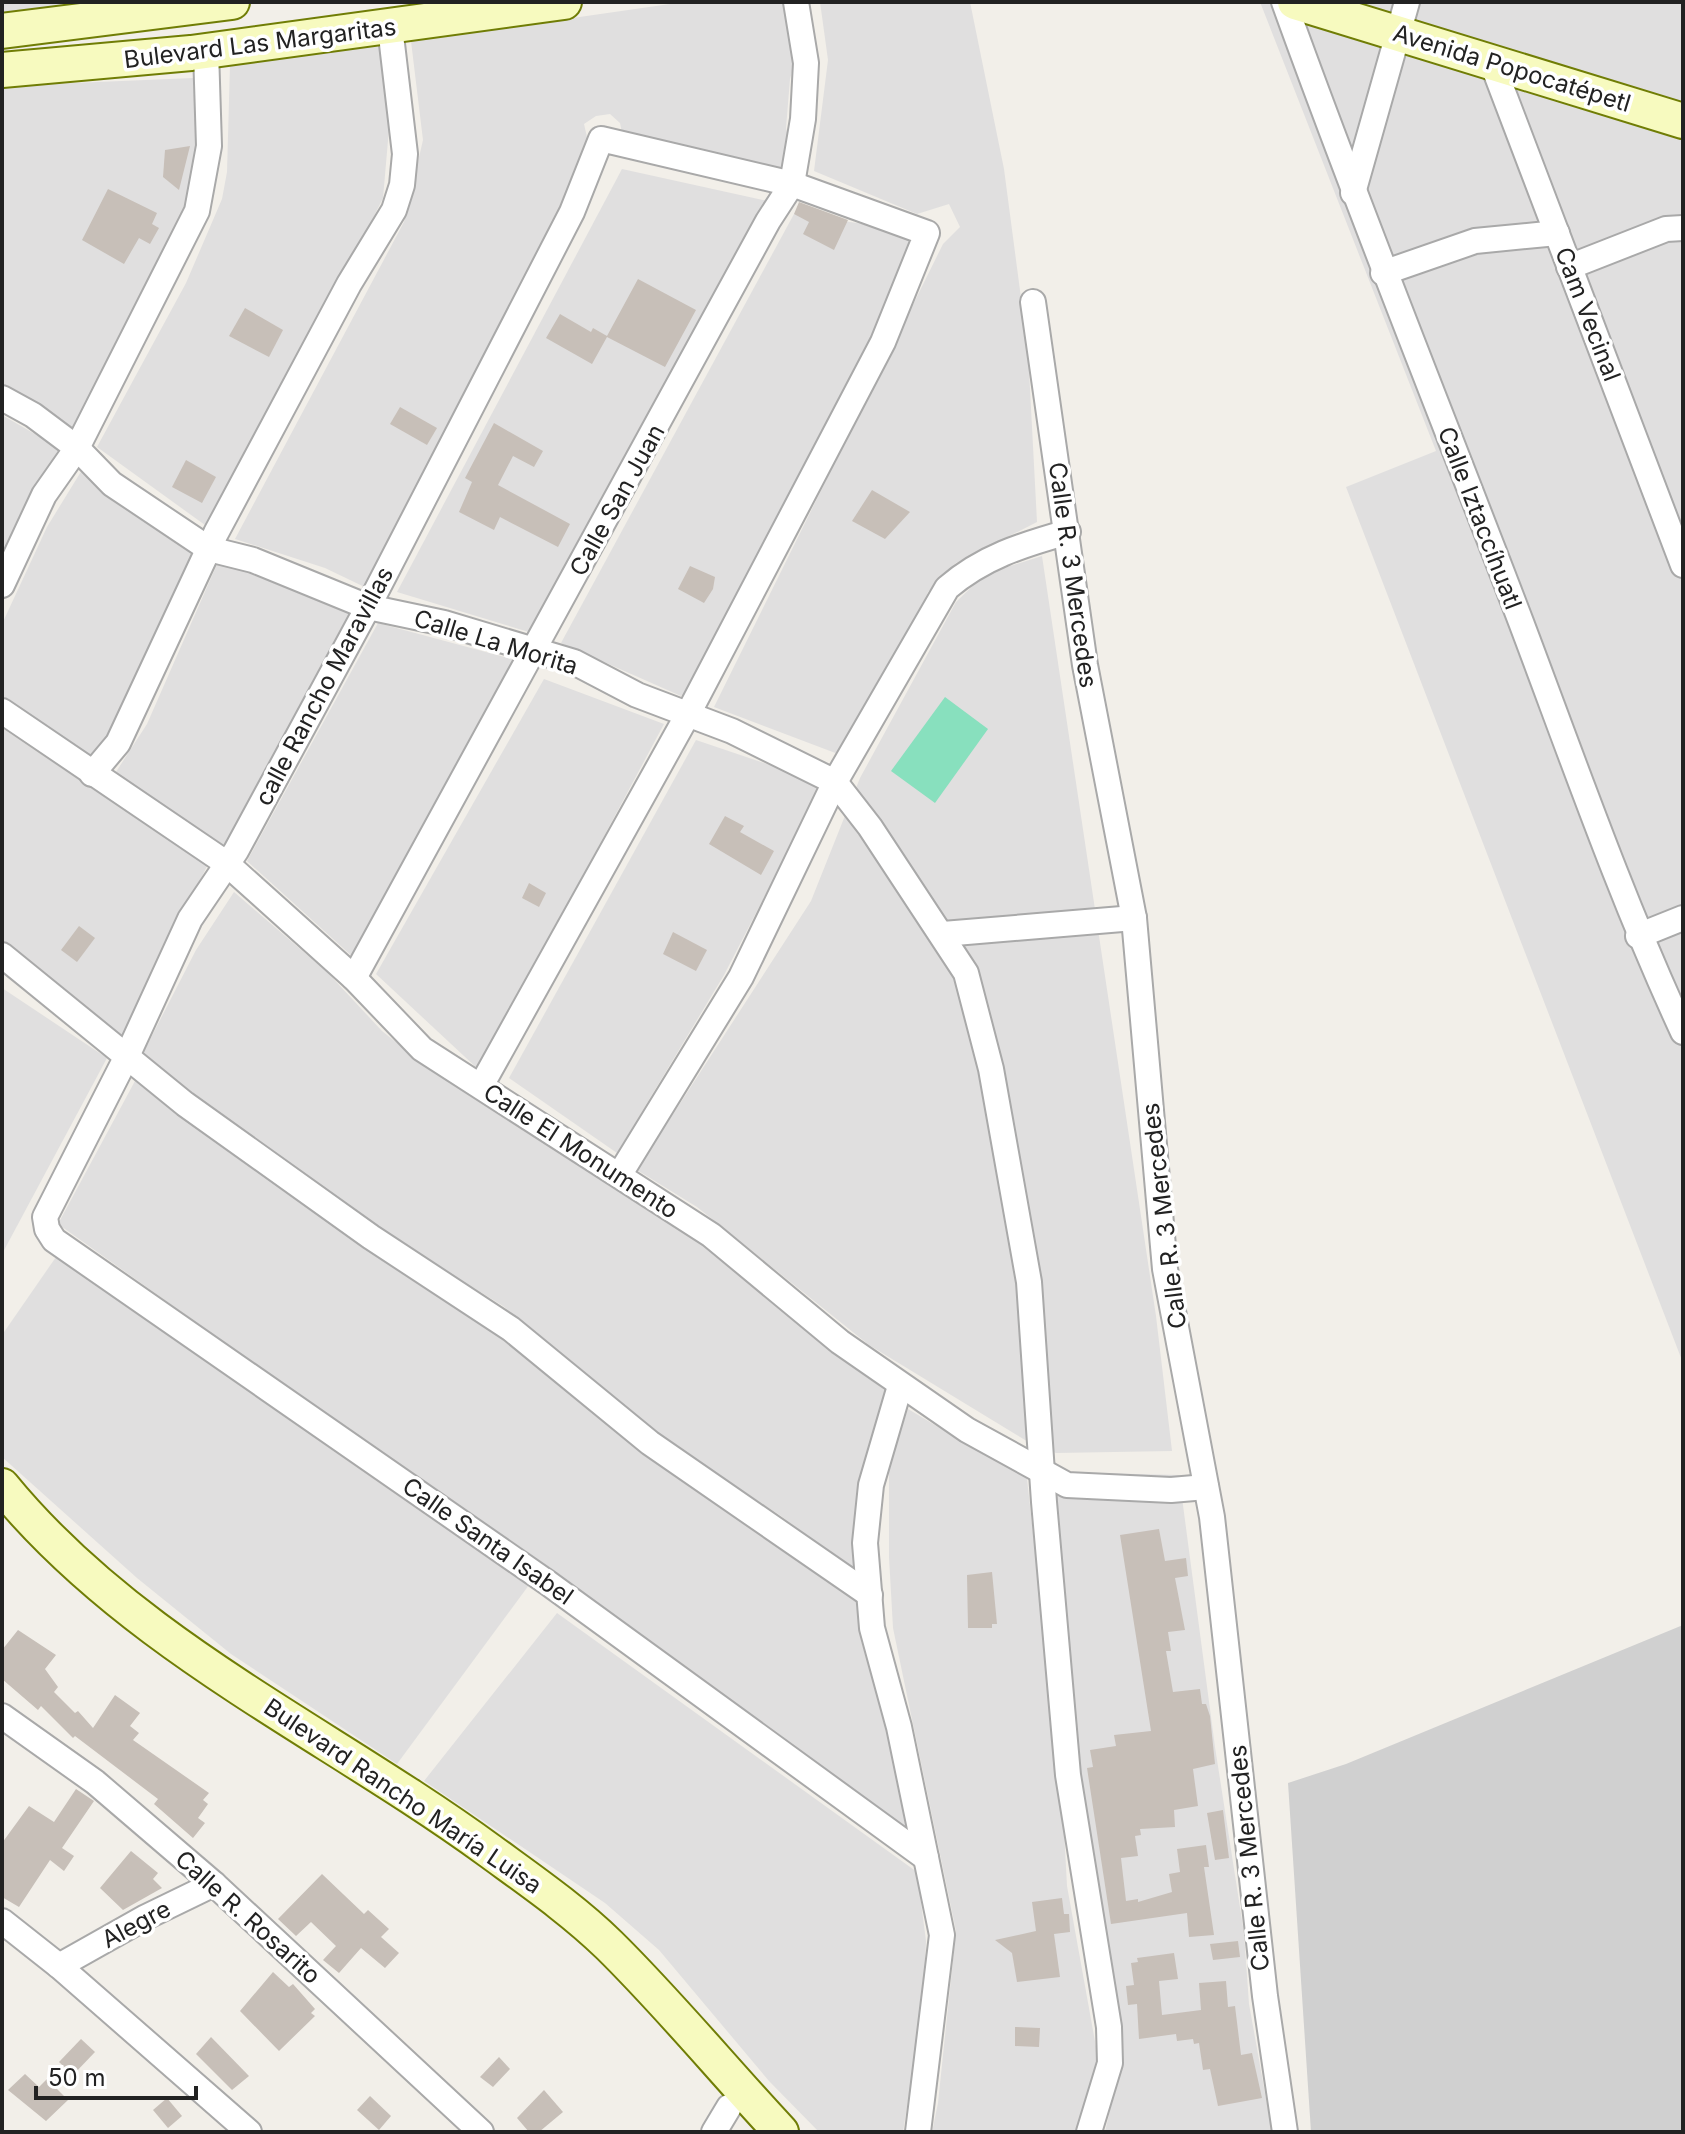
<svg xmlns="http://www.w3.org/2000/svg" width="1685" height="2134" font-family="Inter,sans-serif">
<rect width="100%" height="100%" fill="#f2efe9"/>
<g fill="#e0dfdf">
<path d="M2,2H169L2,29Z"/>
<path d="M684,2H787L800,44L790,79L786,128L793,161L780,177L623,137L620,123L610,114L596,116L584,124L590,150L375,592L325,568L235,539L404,222L423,140L411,41Z"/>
<path d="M820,2H970L1004,169L1028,351L1037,522L956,563L928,592L895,678L838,754L714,707L943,244L960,227L949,204L917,214L814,171L828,60Z"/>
<path d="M1260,2H1683V1363L1346,487L1436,451Z"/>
<path d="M377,34L393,83L383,198L216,533L97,447L186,283L222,199L227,172L230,65Z"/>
<path d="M193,78L198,156L192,194L75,436L2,387V86Z"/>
<path d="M622,169L777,203L542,636L397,592Z"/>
<path d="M794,214L927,233L703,685L681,696L561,643Z"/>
<path d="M2,415L66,452L2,567Z"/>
<path d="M82,470L196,555L97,768L2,699V624L47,527Z"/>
<path d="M1042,556L1156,1316L1172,1451L1056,1453L1025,1440L869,1345L697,1207L637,1170L811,901L860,778L956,602L985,574Z"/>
<path d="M218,562L355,612L227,847L114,775L147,724Z"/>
<path d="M378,623L527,663L354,958L247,861Z"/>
<path d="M544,679L664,724L479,1070L376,974Z"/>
<path d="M2,728L207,866L124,1039L2,943Z"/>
<path d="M696,740L823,783L724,975L617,1153L509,1078Z"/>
<path d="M234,892L327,972L382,1031L412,1055L518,1127L692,1232L802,1326L887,1392L863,1465L857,1512L860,1576L781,1516L663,1438L503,1306L387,1234L141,1057L196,950Z"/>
<path d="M2,988L107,1058L2,1254Z"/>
<path d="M135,1081L183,1119L494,1333L652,1460L830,1580L856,1602L861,1640L890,1741L909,1830L58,1224Z"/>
<path d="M56,1257L529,1585L397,1764L231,1654L137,1578L2,1457V1335Z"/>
<path d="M908,1409L960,1440L1026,1470L1062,1792L1067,1886L1096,2047L1098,2084L1082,2132H932L938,2103L956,1931L893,1628L889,1557V1462Z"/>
<path d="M1051,1472L1179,1475L1215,1747L1244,1933L1249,2004L1272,2132H1105L1120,2065L1084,1822Z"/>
<path d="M557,1613L917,1872L926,1941L924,1999L903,2132H819L769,2081L659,1950L605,1903L424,1781Z"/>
</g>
<path fill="#d0d0d0" d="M1683,1625V2132H1311L1288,1783L1346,1764Z"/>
<path fill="#88e0be" d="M945,697L988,729L935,803L891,771Z"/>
<g fill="#c7bfb8">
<path d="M190,146L179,190L163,177L165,150Z"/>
<path d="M108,189L157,213L152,224L159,228L150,244L139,238L124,264L82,240Z"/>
<path d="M799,202L848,220L834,250L803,234L809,222L794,214Z"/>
<path d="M638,279L696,310L665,367L607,337L592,364L546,338L560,314L591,332L593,328L607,336Z"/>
<path d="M245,308L283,330L269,357L229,336Z"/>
<path d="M400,407L437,428L427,445L390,424Z"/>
<path d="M494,423L543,451L534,467L513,456L498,485L570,524L558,547L500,517L494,530L459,512L472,482L465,478Z"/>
<path d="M186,460L216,477L202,503L172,487Z"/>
<path d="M872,490L910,512L885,539L852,521Z"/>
<path d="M690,566L715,577L713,589L704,603L678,589Z"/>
<path d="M725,816L744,826L740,832L774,851L761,875L709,844Z"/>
<path d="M529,883L546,893L539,907L522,898Z"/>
<path d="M79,926L95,938L77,962L61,950Z"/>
<path d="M673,932L707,950L696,971L663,954Z"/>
<path d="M1159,1529L1165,1561L1186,1558L1188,1576L1175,1578L1185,1630L1168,1632L1171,1651H1166L1173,1692L1200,1689L1202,1704H1206L1210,1716L1215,1764L1193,1769L1198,1806L1174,1810L1175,1827L1140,1829L1141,1835L1135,1836L1138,1856L1121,1858L1126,1901L1138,1899V1902L1172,1892L1169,1874L1180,1872L1177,1849L1206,1845L1209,1867H1204L1214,1935L1189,1937L1187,1913L1111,1924L1087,1768L1093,1767L1090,1750L1116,1746L1114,1735L1151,1731L1120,1535Z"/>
<path d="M992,1572L997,1624H992V1628H968L967,1575Z"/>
<path d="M18,1630L56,1655L45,1669L58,1687L54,1692L75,1713L78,1711L93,1728L115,1695L140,1713L130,1726L139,1733L133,1740L209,1793L203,1800L208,1804L198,1818L205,1823L193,1838L154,1804L158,1799L75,1736L73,1738L41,1706L38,1710L2,1679V1650Z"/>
<path d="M76,1789L94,1801L62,1848L74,1856L64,1871L50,1860L19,1907L2,1897V1843L29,1806L54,1822Z"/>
<path d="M1223,1810L1229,1858L1215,1860L1207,1813Z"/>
<path d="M131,1851L158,1873L153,1879L162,1888L123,1910L100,1888Z"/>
<path d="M322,1874L364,1914L368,1910L389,1929L381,1937L399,1953L385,1968L361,1948L339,1973L323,1960L336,1946L311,1922L296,1936L278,1919Z"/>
<path d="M1062,1898L1064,1914H1069L1070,1932L1054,1934L1060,1977L1017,1982L1012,1953L995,1940L1036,1931L1032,1902Z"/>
<path d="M1238,1941L1240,1957L1213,1960L1210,1944Z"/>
<path d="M1174,1953L1178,1979L1159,1981L1162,2015L1201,2010L1199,1983L1226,1981L1228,2007L1235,2006L1241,2055L1252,2053L1262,2098L1218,2106L1210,2069L1203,2070L1199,2043L1194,2044L1193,2039L1177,2041L1176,2034L1139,2039L1137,2004L1128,2005L1126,1986L1134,1985L1131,1963L1138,1962L1137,1958Z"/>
<path d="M273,1972L289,1987L293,1984L315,2009L311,2013L315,2016L279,2051L240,2011Z"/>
<path d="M1015,2027L1040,2028L1039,2047L1015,2046Z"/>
<path d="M211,2037L249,2076L232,2090L196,2054Z"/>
<path d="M81,2039L95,2052L73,2075L59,2062Z"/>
<path d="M499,2057L510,2069L493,2087L480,2077Z"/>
<path d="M25,2074L39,2087L47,2079L68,2100L46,2121L8,2090Z"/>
<path d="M544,2090L563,2112L539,2132H529L517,2118Z"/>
<path d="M370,2096L391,2116L379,2130L357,2110Z"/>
<path d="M167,2098L182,2116L168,2128L153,2110Z"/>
</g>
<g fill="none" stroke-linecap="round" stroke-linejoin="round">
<defs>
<g id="street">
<path d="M1284,2C1359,211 1442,415 1521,622C1573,760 1621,898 1683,1032"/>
<path d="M1492,63L1683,565"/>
<path d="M1353,193L1407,2"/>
<path d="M1569,267L1666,229L1683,228"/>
<path d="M1383,273L1475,241L1557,233"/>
<path d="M1033,302L1085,665L1134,918L1165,1269L1212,1517L1265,1996L1285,2132"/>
<path d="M2,398L33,415L77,448L112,484L209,549L253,560L368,607L444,623L574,662L637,695L732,731L835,782L870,827L966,973L991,1069L1029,1282L1044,1502L1068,1775L1109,2027L1110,2063L1089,2132"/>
<path d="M2,585L44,495L77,448L197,211L209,146L206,51"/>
<path d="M2,711L226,863L354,978L422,1049L711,1235L840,1342L967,1430L1067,1485L1171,1490L1206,1487"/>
<path d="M92,774L118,743L216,533L349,284L394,210L402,185L405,154L390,27"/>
<path d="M943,934L1134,918"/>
<path d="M1638,936L1683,918"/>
<path d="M2,955L185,1104L371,1237L511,1329L650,1443L870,1595"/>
<path d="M354,978L768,221L792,184L803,119L806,63L796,2"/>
<path d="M481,1086L687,716L839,426L883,342L927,233L792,184L601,139L572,212L368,607L236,851L190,919L128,1054L45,1217L47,1229L54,1240L548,1583L926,1858"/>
<path d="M620,1174L741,977L835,782L947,588C983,557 1022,545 1068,532"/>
<path d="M900,1386L871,1485L865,1543L872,1628L899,1727L942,1935L918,2132"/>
<path d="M2,1716L95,1782L214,1884L481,2132"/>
<path d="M2,1921L59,1966L249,2132"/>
<path d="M59,1966L146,1917L214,1884"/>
<path d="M714,2132L729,2107"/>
</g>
<g id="secondary">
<path d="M1295,2L1683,121"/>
<path d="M2,31L232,2"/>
<path d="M2,70L191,53L564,2"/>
<path d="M2,1486C132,1645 327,1732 490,1851C531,1881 573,1910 609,1945C669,2004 723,2070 781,2132"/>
</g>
</defs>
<use href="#street" stroke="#a9a9a9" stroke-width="28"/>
<use href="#secondary" stroke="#707d05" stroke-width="38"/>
<use href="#street" stroke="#fff" stroke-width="24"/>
<use href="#secondary" stroke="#f7fabf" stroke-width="34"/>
</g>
<g text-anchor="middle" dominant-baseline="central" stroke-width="7" stroke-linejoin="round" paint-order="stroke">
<g font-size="24" fill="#222" stroke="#fff">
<text transform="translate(260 43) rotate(-7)">Bulevard Las Margaritas</text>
<text transform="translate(1512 68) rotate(17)">Avenida Popocatépetl</text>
<text transform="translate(1588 314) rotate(69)">Cam Vecinal</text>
<text transform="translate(617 500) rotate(-61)">Calle San Juan</text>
<text transform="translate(1480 518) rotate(69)">Calle Iztaccíhuatl</text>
<text transform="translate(1073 575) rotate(82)">Calle R. 3 Mercedes</text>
<text transform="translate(496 642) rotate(17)">Calle La Morita</text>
<text transform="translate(324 686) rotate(-62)">calle Rancho Maravillas</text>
<text transform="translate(581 1151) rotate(33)">Calle El Monumento</text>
<text transform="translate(1164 1216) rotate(-97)">Calle R. 3 Mercedes</text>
<text transform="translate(488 1541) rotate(35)">Calle Santa Isabel</text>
<text transform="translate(403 1796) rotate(34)">Bulevard Rancho María Luisa</text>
<text transform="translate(1249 1858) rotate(-96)">Calle R. 3 Mercedes</text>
<text transform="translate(248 1917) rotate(42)">Calle R. Rosarito</text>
<text transform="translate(136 1924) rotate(-28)">Alegre</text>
</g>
</g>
<rect width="1685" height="2134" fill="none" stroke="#222222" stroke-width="8"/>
<path d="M36 2086v12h160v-12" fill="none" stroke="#222222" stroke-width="4"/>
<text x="48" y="2086" font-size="24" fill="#222222" stroke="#ffffff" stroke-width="6" paint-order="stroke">50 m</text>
</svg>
